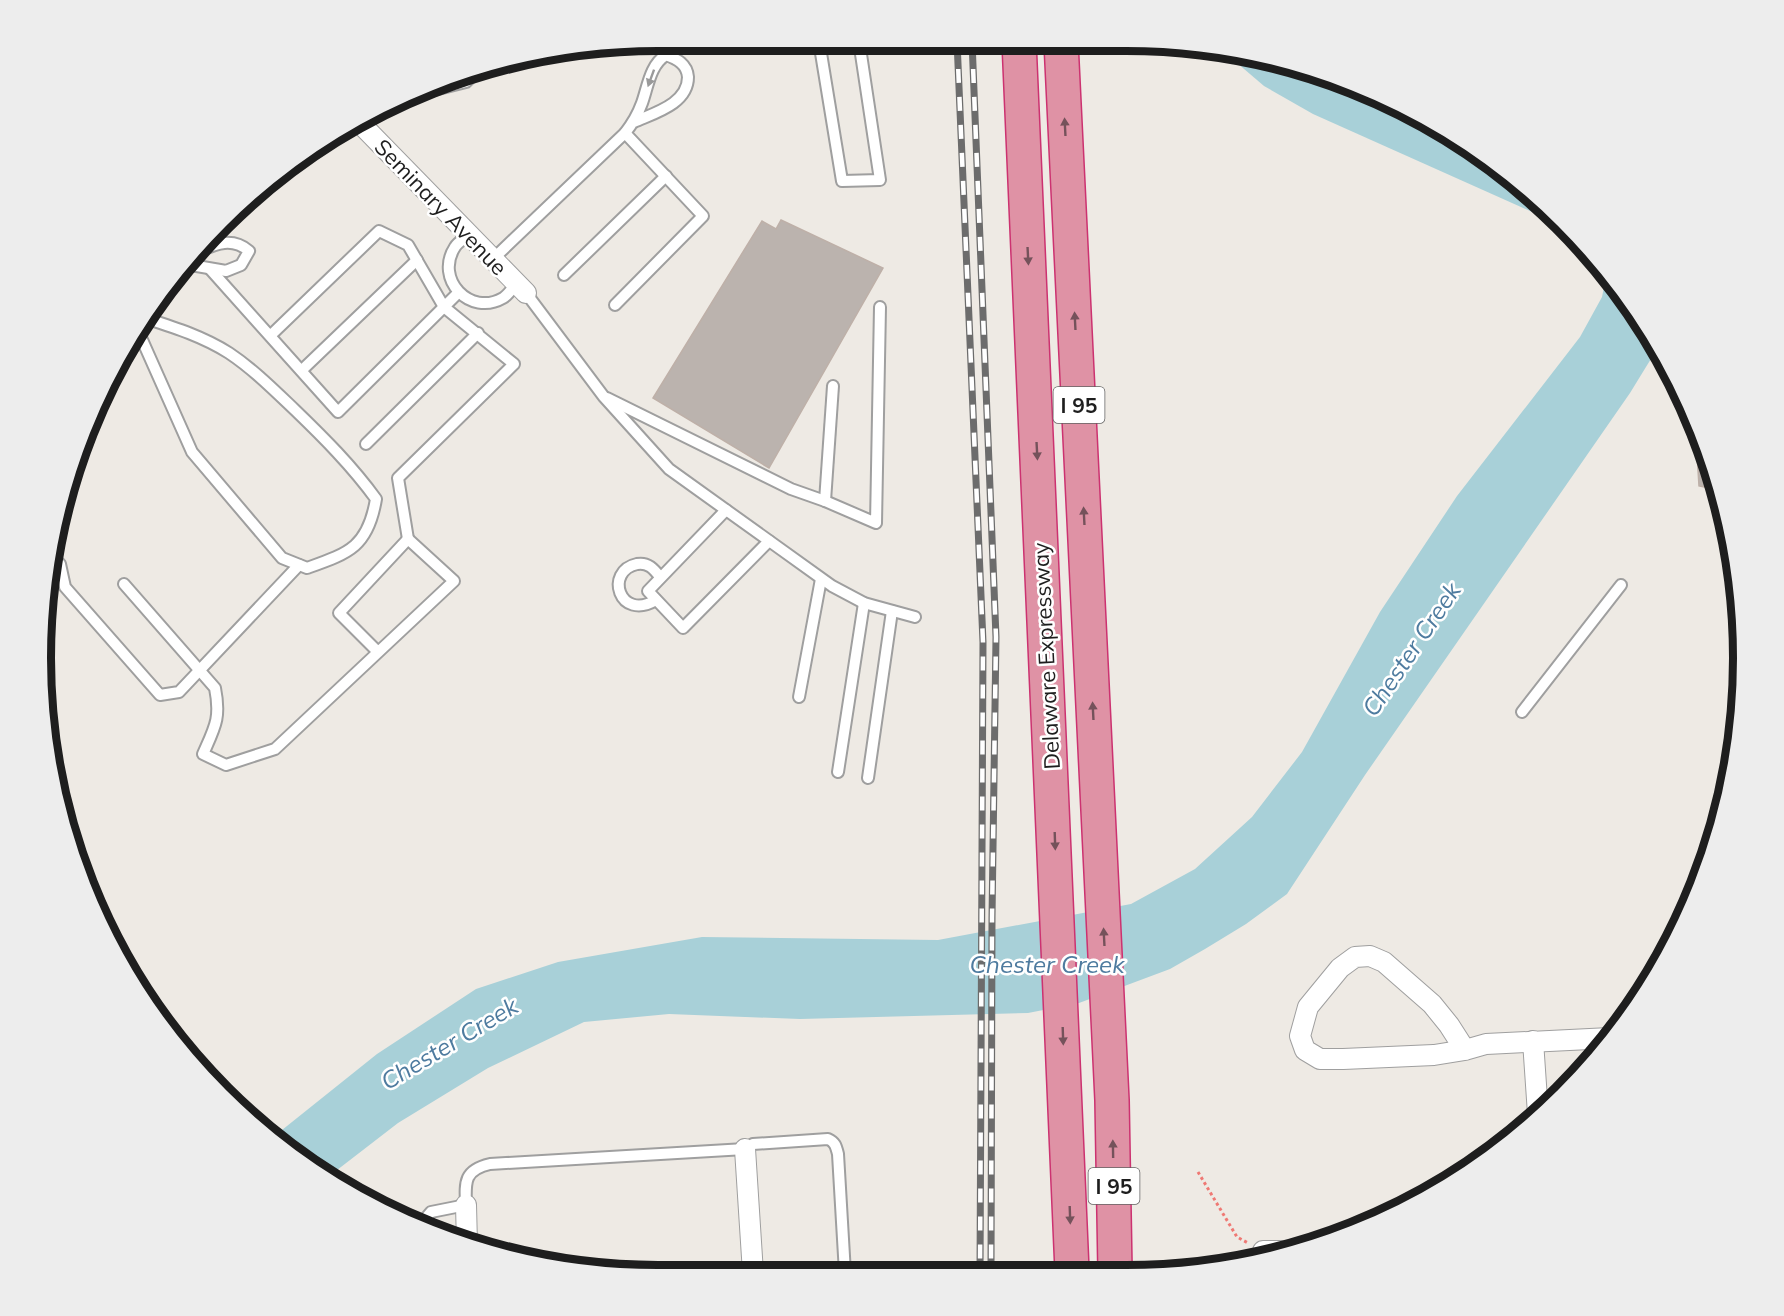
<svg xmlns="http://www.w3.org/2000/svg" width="1784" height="1316" font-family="Mulish,sans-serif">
<rect width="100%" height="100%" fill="#eeeae4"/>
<g fill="#a8d0d8">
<path d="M1223,51L1285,61L1363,88L1469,145L1568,228L1313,114L1264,86Z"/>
<path d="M1607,272L1616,282L1657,349L1630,393L1365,775L1287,894L1246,924L1205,949L1170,969L1079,1003L1028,1013L800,1019L669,1014L584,1022L488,1068L398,1123L328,1177L272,1138L377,1054L476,989L558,962L702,937L938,940L1131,904L1195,869L1252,817L1302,752L1380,612L1457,496L1580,337L1602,297Z"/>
</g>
<g fill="#bbb3ae" stroke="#beb0a8" stroke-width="1.5">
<path d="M781,220L883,268L769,468L653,398L762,221L776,229Z"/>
<path d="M1696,437H1699L1719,490L1699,486Z"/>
</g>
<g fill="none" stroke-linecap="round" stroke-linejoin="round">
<defs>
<g id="lane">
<path d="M819,41L842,181L880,180L859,41"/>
<path d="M359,122L430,91L466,82L479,69"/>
<path d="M625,133C633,123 638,114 642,103C648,86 650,65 666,55C677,59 687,64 688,77C688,104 654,113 634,122"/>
<path d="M469,235C464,239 458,242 455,247C434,279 470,317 503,298C508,295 512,289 516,284"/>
<path d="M493,259L625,133L703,216L615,305"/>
<path d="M185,264L226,271L241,265L249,251C230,235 212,246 192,254"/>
<path d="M210,269L338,412L458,293"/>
<path d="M564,275L666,176"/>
<path d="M526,293L604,397L669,469L832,586L864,603L915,617"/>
<path d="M139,333L192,452L282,558L307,568C349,553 368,547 376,499C352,466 324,438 295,410C274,390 253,369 229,353C204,337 176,328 148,319"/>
<path d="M271,335L379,231L408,245L444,307L514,364L398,478L408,539"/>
<path d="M302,370L417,260"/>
<path d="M607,398L791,489L825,501L876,523L880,307"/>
<path d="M366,444L478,333"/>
<path d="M825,501L833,386"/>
<path d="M726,510L648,591L683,628L769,541"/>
<path d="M51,556L60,564L65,587L160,695L179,692L299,565"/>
<path d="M124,584L215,688C221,718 215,727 203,754L226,765L275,749L454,581L408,539L339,613L378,652"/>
<path d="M656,600C619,622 604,571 637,564C648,562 654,569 660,577"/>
<path d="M799,697L821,579"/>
<path d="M1522,712L1621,585"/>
<path d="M838,772L864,603"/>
<path d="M868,778L892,611"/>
<path d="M420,1225L431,1212L466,1205C465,1182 464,1170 490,1164L745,1149L753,1144L828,1139C835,1142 836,1146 838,1154L845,1273"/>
</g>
<g id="street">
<path d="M357,120L526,293"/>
<path d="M1533,1041L1538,1114"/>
<path d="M1465,1050L1449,1025L1432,1004L1384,962L1370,956L1355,957L1340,968L1308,1007L1300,1036L1305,1050L1320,1059H1343L1434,1055L1465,1050L1486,1044L1610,1038"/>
<path d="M745,1149L753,1273"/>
<path d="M466,1205L467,1244"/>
<path d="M1263,1255V1251H1280"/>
</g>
<g id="highway">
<path d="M1019,41L1072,1271"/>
<path d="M1061,42L1112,1100L1115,1271"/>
</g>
</defs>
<use href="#lane" stroke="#9f9f9f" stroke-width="14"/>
<use href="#street" stroke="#9f9f9f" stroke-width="22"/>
<use href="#highway" stroke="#cc3270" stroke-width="36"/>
<path stroke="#ef7974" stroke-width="3" stroke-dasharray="3 3" stroke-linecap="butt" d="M1198,1172L1237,1237L1248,1243"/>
<use href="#lane" stroke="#fff" stroke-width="10"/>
<use href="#street" stroke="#fff" stroke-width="20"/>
<use href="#highway" stroke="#df92a5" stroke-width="33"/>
<defs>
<g id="rail">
<path d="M957,41L983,642L980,1272"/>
<path d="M972,41L996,637L992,918L991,1272"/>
</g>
</defs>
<use href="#rail" stroke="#6c6c6c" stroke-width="7"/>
<use href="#rail" stroke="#fff" stroke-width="4.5" stroke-dasharray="14" stroke-linecap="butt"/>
</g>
<defs><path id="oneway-solid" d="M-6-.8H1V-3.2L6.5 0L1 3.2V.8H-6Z" transform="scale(1.5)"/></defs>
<use fill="#9a9a9a" href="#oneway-solid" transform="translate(651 78) rotate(110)"/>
<g fill="#75525b">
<use href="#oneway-solid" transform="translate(1065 127) rotate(-93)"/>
<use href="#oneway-solid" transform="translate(1028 256) rotate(87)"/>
<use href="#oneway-solid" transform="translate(1075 321) rotate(-93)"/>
<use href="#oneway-solid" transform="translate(1037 451) rotate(87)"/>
<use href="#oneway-solid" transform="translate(1084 516) rotate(-93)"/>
<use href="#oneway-solid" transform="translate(1093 711) rotate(-93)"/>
<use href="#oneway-solid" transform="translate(1055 841) rotate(88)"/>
<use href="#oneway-solid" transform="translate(1104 937) rotate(-93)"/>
<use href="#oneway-solid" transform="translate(1063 1036) rotate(88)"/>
<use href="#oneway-solid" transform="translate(1113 1149) rotate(-91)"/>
<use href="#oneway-solid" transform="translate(1070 1215) rotate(88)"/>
</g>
<g text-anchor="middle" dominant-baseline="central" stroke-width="5" stroke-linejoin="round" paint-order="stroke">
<g fill="#fff" stroke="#626262" stroke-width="1.5">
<rect x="1053.5" y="387" width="51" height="36" rx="4.5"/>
<rect x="1088.5" y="1168" width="51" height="36" rx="4.5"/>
</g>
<g font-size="21" font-weight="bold" fill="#1e1e1e">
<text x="1079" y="405">I 95</text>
<text x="1114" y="1186">I 95</text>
</g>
<g font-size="22" fill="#1e1e1e" stroke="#fff">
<text transform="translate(441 207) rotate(46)">Seminary Avenue</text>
<text transform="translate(1046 656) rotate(-93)">Delaware Expressway</text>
</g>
<g font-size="24" font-style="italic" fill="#4e7b9f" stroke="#fff">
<text transform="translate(1411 649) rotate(-56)">Chester Creek</text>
<text x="1047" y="964">Chester Creek</text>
<text transform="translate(449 1043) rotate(-31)">Chester Creek</text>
</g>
</g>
<path d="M0 0H1784V1316H0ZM658 51H1126A607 607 0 0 1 1733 658V658A607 607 0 0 1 1126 1265H658A607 607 0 0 1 51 658V658A607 607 0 0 1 658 51Z" fill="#ededed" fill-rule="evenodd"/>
<path fill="none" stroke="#1e1e1e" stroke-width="8" d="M658 51H1126A607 607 0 0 1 1733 658V658A607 607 0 0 1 1126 1265H658A607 607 0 0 1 51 658V658A607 607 0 0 1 658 51Z"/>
</svg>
